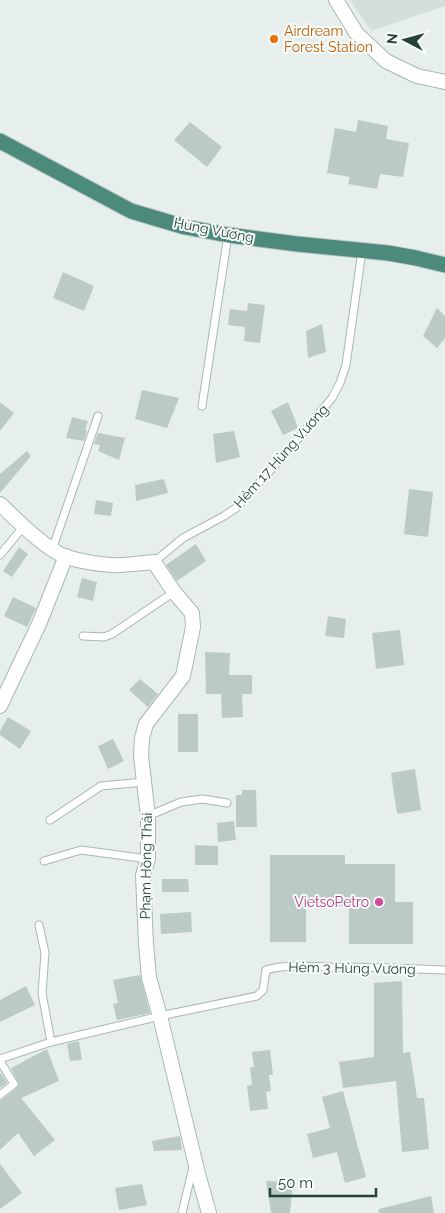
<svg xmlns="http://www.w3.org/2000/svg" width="445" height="1213" font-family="Raleway,sans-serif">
<rect width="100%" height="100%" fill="#e6efeb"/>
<path fill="#d4dfda" d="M350,0H445V6L371,31Z"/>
<g fill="#bbcac4">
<path d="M358,120L388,126L386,139L409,143L403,177L380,174L377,189L348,184L350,177L327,173L335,128L356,132Z"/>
<path d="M190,122L222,147L207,167L174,140Z"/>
<path d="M63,272L94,286L84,311L53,298Z"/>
<path d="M248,303L265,305L260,343L244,341L245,327L228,325L230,309L247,311Z"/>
<path d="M437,308L445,316V338L437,348L423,336Z"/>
<path d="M322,324L326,352L308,358L306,331Z"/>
<path d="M142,390L179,398L167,428L135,419Z"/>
<path d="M0,402L14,413L0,431Z"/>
<path d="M288,402L298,428L283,435L271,411Z"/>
<path d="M72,417L88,421L85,430L87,431L84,441L66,438Z"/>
<path d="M234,431L240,457L216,463L213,434Z"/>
<path d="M98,433L125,438L119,460L98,451L100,445L94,444Z"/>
<path d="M27,451L31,456L0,493V474Z"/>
<path d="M164,479L168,493L136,501L135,485Z"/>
<path d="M409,489L433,492L428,537L404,534Z"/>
<path d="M96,500L113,503L111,516L94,514Z"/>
<path d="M196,544L206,561L177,581L166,565Z"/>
<path d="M19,547L28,554L12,577L3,571Z"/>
<path d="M82,578L97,582L93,601L77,597Z"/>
<path d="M13,597L36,608L27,627L4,616Z"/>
<path d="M328,616L346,619L344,638L325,636Z"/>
<path d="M400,630L404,665L376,669L372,633Z"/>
<path d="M205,652L230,653L229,675H252V694H242L243,717L222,718L221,694H206Z"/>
<path d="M140,679L158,694L148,707L129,690Z"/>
<rect x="178" y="714" width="20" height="38"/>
<path d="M8,717L31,731L20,749L0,735V731Z"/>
<path d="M113,739L124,761L108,769L98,746Z"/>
<path d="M415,769L421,810L397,814L391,773Z"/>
<path d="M242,790H256L257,827H236V795H242Z"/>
<path d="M234,821L236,840L218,842L217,823Z"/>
<path d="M195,845L218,846V865H195Z"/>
<path d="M270,855H345V864H395V902H413V944H349V906H306V942H270Z"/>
<path d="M162,879H188L189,892H162Z"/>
<path d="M191,912L192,932L161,934L160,914Z"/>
<path d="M140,975L150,1013L117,1020L113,1004L118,1003L113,980Z"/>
<path d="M402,981L403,1053L410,1052L417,1098H424L429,1149L402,1152L396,1081L343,1088L339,1062L374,1057V983Z"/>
<path d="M26,986L35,1005L0,1022V1000Z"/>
<path d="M79,1041L82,1060L70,1061L67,1044Z"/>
<path d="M47,1049L59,1081L21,1098L55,1140L34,1156L18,1133L0,1150V1100L3,1099L17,1088L19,1084L11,1068Z"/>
<path d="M270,1050L273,1075H269L271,1091L266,1092L268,1109L250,1111L247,1086L252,1085L250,1067H254L252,1052Z"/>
<path d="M1,1073L7,1083L0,1088V1074Z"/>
<path d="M343,1091L366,1177L345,1183L337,1152L313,1158L307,1134L330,1128L322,1097Z"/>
<path d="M180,1136L182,1150L154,1151L152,1141Z"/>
<path d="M0,1164L22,1193L0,1209Z"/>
<path d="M266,1181L293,1182L290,1213H271Z"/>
<path d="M142,1184L147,1205L119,1210L115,1188Z"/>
<path d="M431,1196L434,1213H379V1209Z"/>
</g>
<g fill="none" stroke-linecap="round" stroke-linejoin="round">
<defs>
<g id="service">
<path d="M202,406L228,235"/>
<path d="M52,550L98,416"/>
<path d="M0,555L24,526"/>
<path d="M154,562L183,538L224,516L236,508L281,459L332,398L340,383L346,365L362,251"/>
<path d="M83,636L104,637L112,634L174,592"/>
<path d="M148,816L181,802L203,799L227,803"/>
<path d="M50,820L101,786L144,782"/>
<path d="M44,861L81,850L148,859"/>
<path d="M39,925L45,953L42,993L51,1042"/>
<path d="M0,1059L51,1042L160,1016L257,996L263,990L266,970C285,964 308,966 328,967C367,967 406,968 445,970"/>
<path d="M0,1061L14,1084L0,1095"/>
<path d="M182,1213L193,1167"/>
</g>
<g id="minor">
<path d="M336,0L357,34L386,61L417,76L445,82"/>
<path d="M0,504C16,519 45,549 66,557C80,561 97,564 111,565C125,566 140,563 154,562L174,592L192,613L193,627L183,676L146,724L142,738L141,756L148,816V859L143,875L146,944L149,978L160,1016L198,1174L209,1213"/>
<path d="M0,706L39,624L66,556"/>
</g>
<path id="trunk" d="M0,141L131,211L185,227L228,235L297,244L388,253L416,258L445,265"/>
</defs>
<use href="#service" stroke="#a8b8b2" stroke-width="9"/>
<use href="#minor" stroke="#a8b8b2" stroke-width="16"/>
<use href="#trunk" stroke="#c2cac8" stroke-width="17"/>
<use href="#service" stroke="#fff" stroke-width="7"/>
<use href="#minor" stroke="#fff" stroke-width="14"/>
<use href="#trunk" stroke="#4c8a7c" stroke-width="15"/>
</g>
<circle fill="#e8710a" stroke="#f7fbf9" stroke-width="2" cx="274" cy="39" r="5"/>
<circle fill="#d1479c" stroke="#f7fbf9" stroke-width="2" cx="379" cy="902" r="5"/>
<g text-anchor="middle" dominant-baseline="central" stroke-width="4" stroke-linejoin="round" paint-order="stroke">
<g font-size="14" fill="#c56008" stroke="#f7fbf9" text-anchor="start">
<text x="284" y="31">Airdream<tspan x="284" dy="16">Forest Station</tspan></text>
</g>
<g font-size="14" fill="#24423a" stroke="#f7fbf9">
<text transform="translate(214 230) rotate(11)">Hùng Vương</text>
<text transform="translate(281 456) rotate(-48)">Hẻm 17 Hùng Vương</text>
<text transform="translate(146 866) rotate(-89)">Phạm Hồng Thái</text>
<text transform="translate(352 968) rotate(1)">Hẻm 3 Hùng Vương</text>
</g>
<g font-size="14" fill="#b23c85" stroke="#f7fbf9" text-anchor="end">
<text x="369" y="902">VietsoPetro</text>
</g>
</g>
<g transform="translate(405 40) rotate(276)" stroke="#f7fbf9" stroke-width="4" paint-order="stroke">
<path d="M0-4L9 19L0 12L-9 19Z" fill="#24423a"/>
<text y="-8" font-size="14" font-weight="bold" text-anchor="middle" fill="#24423a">N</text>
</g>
<path d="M270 1188v8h106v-8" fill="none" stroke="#24423a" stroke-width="2.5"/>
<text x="278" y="1188" font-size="15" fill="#24423a" stroke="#f7fbf9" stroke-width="4" paint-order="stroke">50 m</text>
</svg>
